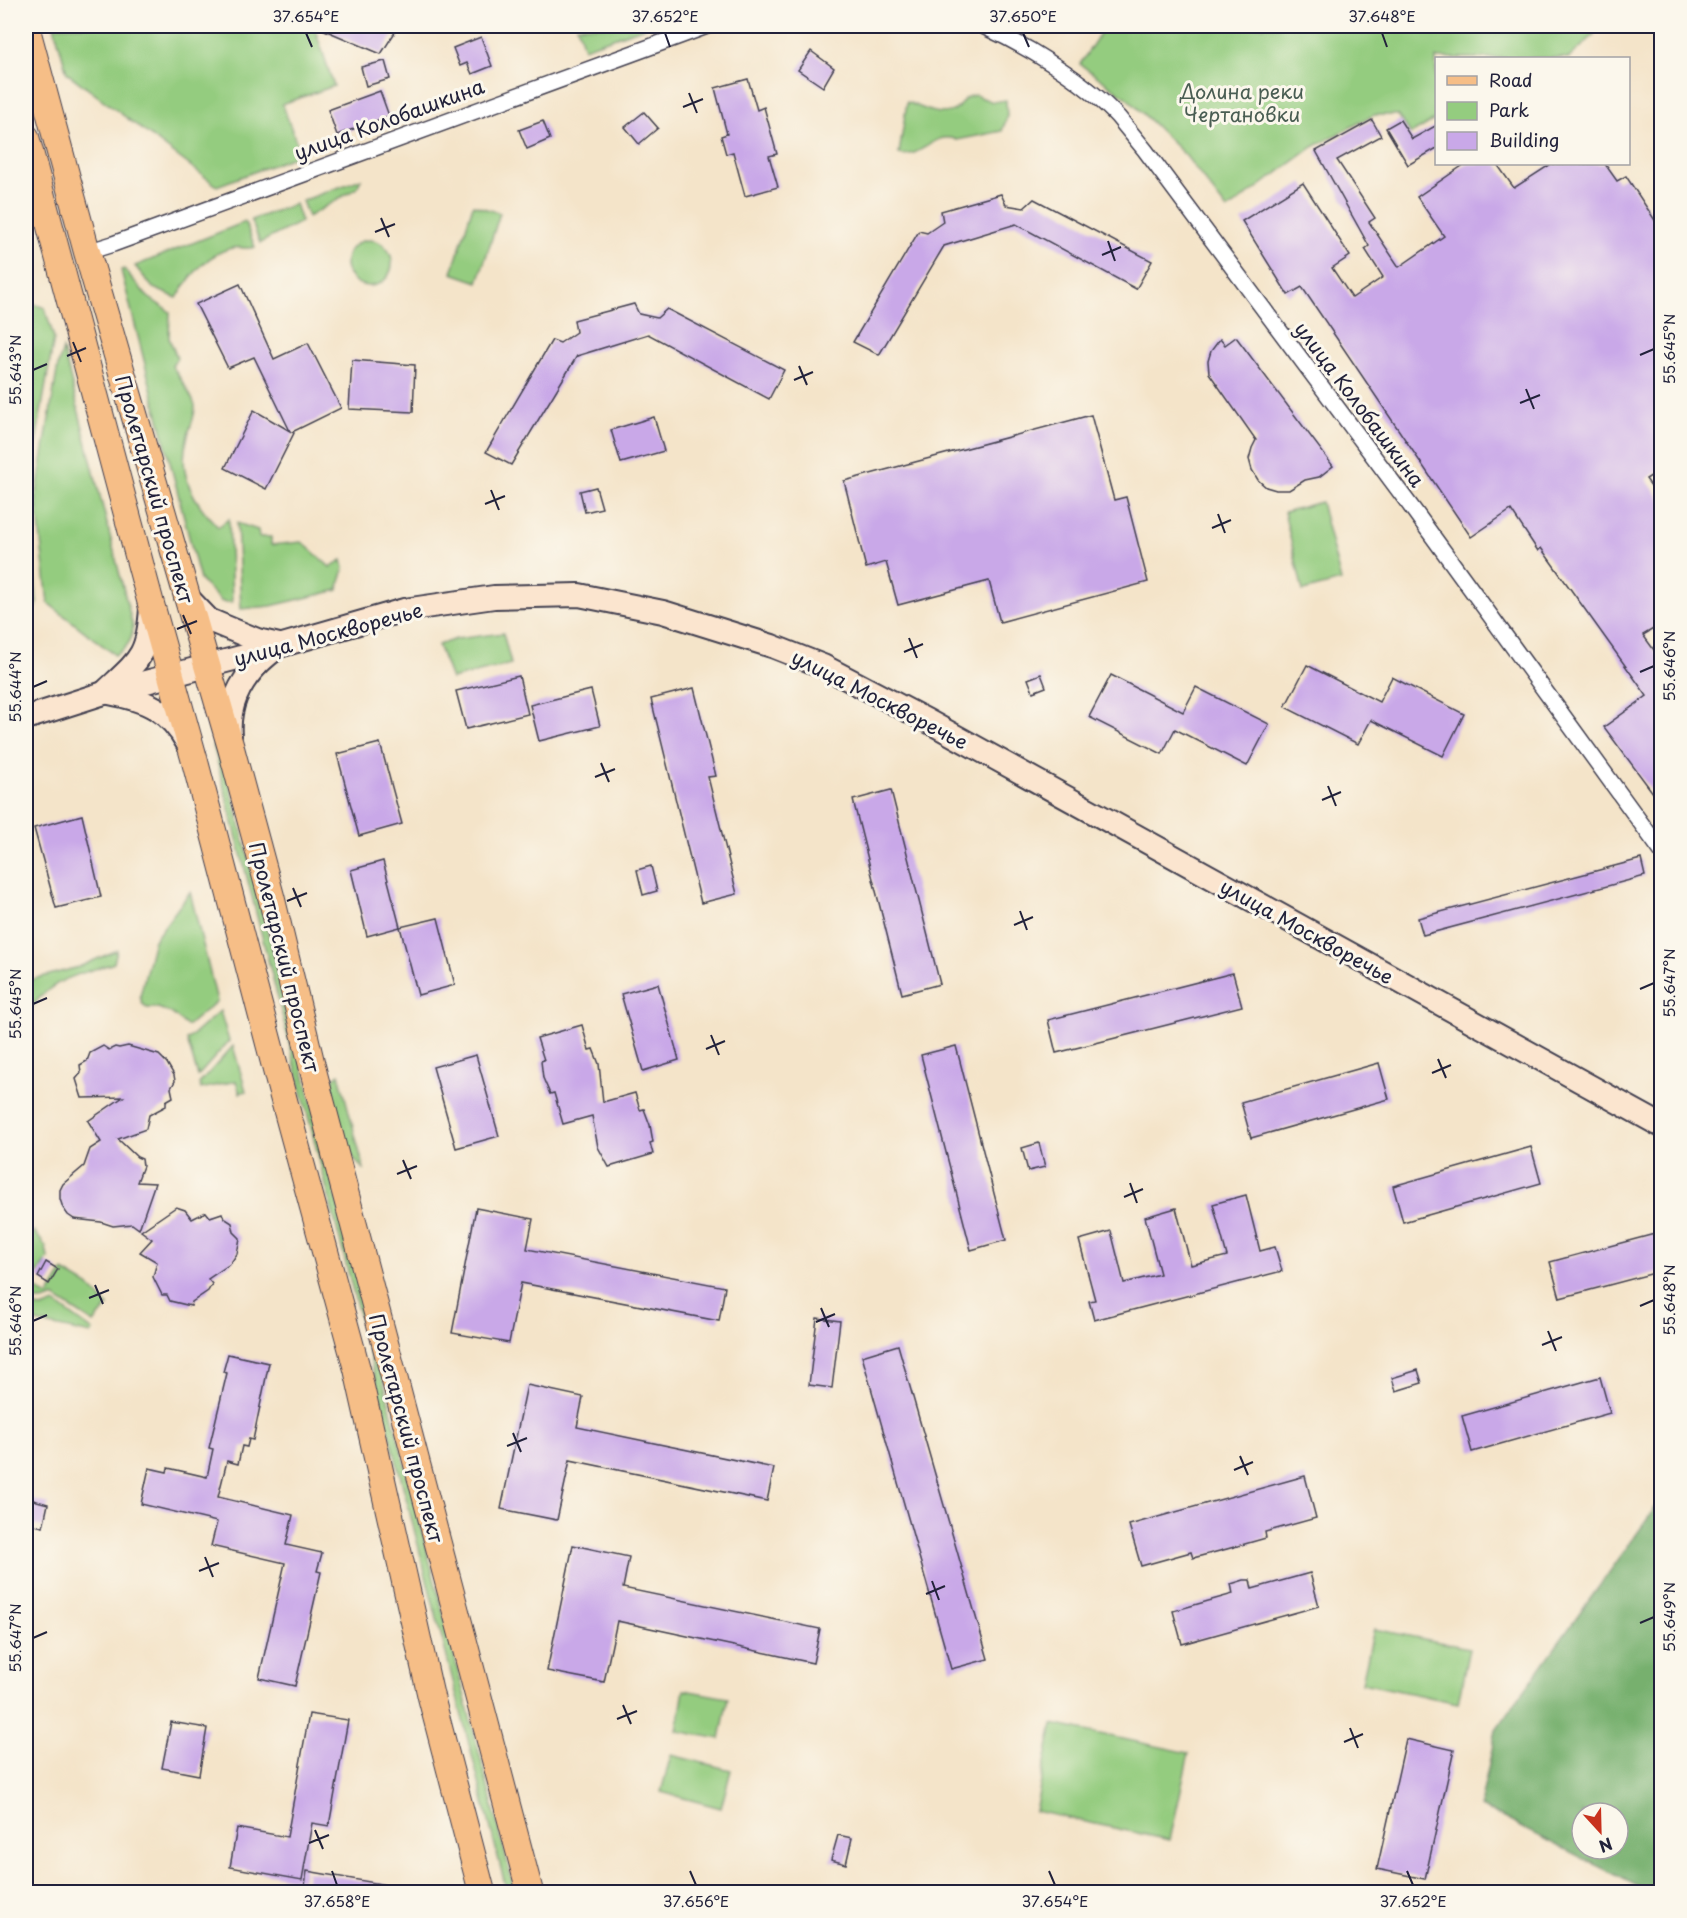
<svg xmlns="http://www.w3.org/2000/svg" width="1687" height="1918" font-family="'Playpen Sans',sans-serif">
<rect width="100%" height="100%" fill="#fbf7ec"/>
<filter id="ink" filterUnits="userSpaceOnUse"><feTurbulence type="fractalNoise" baseFrequency=".0167" numOctaves="2"/><feDisplacementMap in="SourceGraphic" scale="12" xChannelSelector="R" yChannelSelector="G"/><feConvolveMatrix kernelMatrix="1 2 1 2 8 2 1 2 1" color-interpolation-filters="sRGB"/></filter>
<filter id="wash" filterUnits="userSpaceOnUse"><feTurbulence type="fractalNoise" baseFrequency=".008" numOctaves="4" result="noise"/><feDisplacementMap in="SourceGraphic" scale="24" xChannelSelector="R" yChannelSelector="G"/><feGaussianBlur stdDeviation="1.35" result="paint"/><feColorMatrix in="noise" values="0 0 0 0 0 0 0 0 0 0 0 0 0 0 0 0 0 1.4 0 .05"/><feComposite in="paint" operator="in"/></filter>
<g filter="url(#wash)">
<rect width="100%" height="100%" fill="#f4e4c9"/>
<g fill="#94cc7f" stroke="#5b775d" stroke-width="1.5">
<path d="M54,26H314L334,86L282,104L301,154L217,186L67,73Z"/>
<path d="M577,26H648L584,48Z"/>
<path d="M1105,26H1588L1594,35L1569,58H1436V119L1411,134L1398,115H1374L1313,147L1227,210L1186,156L1128,99L1080,64Z"/>
<path d="M975,95L993,102L1006,100L1007,117L1002,131L957,140C935,129 922,160 899,154L907,102C921,107 941,119 956,109C964,102 962,97 975,95Z"/>
<path d="M361,179L357,188L308,217L302,201Z"/>
<path d="M295,204L301,222L260,243L251,220Z"/>
<path d="M473,205L500,213L478,282L452,273Z"/>
<path d="M245,222L255,247C247,250 240,246 232,248C206,254 189,277 177,298L153,288L135,266Z"/>
<circle cx="369" cy="263" r="23"/>
<path d="M124,269L148,297L170,312L169,338L177,358L172,366C178,375 194,398 195,407C195,418 189,428 187,439C177,475 194,502 218,527L229,519L232,602H222L200,580L121,270Z"/>
<path d="M26,301L45,308L54,338L29,481L26,469Z"/>
<path d="M63,349L133,627C133,640 126,649 115,655L48,603L36,497L58,365Z"/>
<path d="M26,494L37,604L26,623Z"/>
<path d="M1321,502L1341,581L1303,591L1284,512Z"/>
<path d="M237,523L258,530L259,537H271V545L302,542L330,567L342,560L344,568L338,590L271,606L241,609Z"/>
<path d="M503,633L511,664L451,679L438,645L456,639Z"/>
<path d="M219,743L515,1892H507L213,745Z"/>
<path d="M190,892L217,1001L187,1026L171,1013L158,1008H147L142,1003L140,996L154,940Z"/>
<path d="M117,950L114,963C75,976 49,978 26,1016V981L79,967Z"/>
<path d="M220,1011L229,1041L198,1076L187,1040Z"/>
<path d="M233,1046L246,1091L240,1093L236,1081L201,1089L199,1084Z"/>
<path d="M339,1074L364,1169C342,1154 338,1112 331,1085L333,1079Z"/>
<path d="M34,1231L46,1247L48,1258L29,1286L48,1296L63,1271L90,1287L108,1306L94,1323L54,1297C24,1312 26,1282 26,1262C26,1256 24,1248 26,1243C27,1239 32,1234 34,1231Z"/>
<path d="M26,1299L34,1307L42,1308L55,1303L93,1331L91,1334L26,1320Z"/>
<path d="M1374,1629L1469,1648L1458,1703L1362,1683Z"/>
<path d="M684,1690L728,1698L720,1739L677,1731Z"/>
<path d="M1053,1724L1189,1753L1170,1840L1035,1811Z"/>
<path d="M671,1755L731,1770L721,1808L661,1792Z"/>
</g>
<path fill="#77b06e" stroke="#4c6954" stroke-width="1.5" fill-rule="evenodd" d="M1661,1500L1662,1892H1649L1480,1806L1496,1730ZM1582,1813H1618V1849H1582Z"/>
<g id="blocks">
<g fill="#c9a8e8">
<path d="M315,26H399L381,54Z"/>
<path d="M481,37L492,66L472,74L467,63L460,66L453,48Z"/>
<path d="M811,51L834,68L823,87L798,70Z"/>
<path d="M385,61L390,79L366,86L361,67Z"/>
<path d="M748,79L757,110L764,107L777,154L769,156L778,187L745,196L733,152L726,154L721,136L727,134L715,88Z"/>
<path d="M380,91L389,116L337,135L328,110Z"/>
<path d="M644,112L658,128L639,144L625,127Z"/>
<path d="M1372,120L1381,136L1337,160L1375,218L1369,222L1399,267L1444,236L1417,197L1465,164H1497L1514,188L1551,164H1605L1617,181L1626,176L1662,231V469L1646,479L1662,501V624L1643,635L1662,661V805L1604,727L1647,696L1541,548L1538,551L1511,510L1471,537L1302,287L1288,295L1242,221L1303,183L1350,256L1332,268L1352,298L1383,277L1365,249L1369,246L1316,151Z"/>
<path d="M1400,120L1412,139L1437,125V148L1408,165L1386,128Z"/>
<path d="M543,121L550,139L527,149L519,130Z"/>
<path d="M1001,194L1006,205L1024,208L1034,199L1152,261L1136,289L1016,224L944,246L879,355L853,342L919,231L927,233L943,222L941,211Z"/>
<path d="M240,284L274,359L308,343L341,408L292,432L294,433L266,489L225,468L254,410L290,431L254,357L228,368L196,304Z"/>
<path d="M634,304L639,314L657,318L667,309L784,370L769,399L648,334L577,356L511,465L486,452L552,340L560,343L576,332L574,320Z"/>
<path d="M1236,337L1333,466L1319,477L1305,480L1289,490H1276L1266,487L1258,480L1252,470L1249,459L1252,448L1256,440L1209,373L1208,361L1211,351L1220,339L1225,345Z"/>
<path d="M352,360L415,365L413,412L349,409Z"/>
<path d="M1091,415L1114,500L1126,497L1148,582L1000,622L989,581L898,605L886,562L866,568L844,481Z"/>
<path d="M654,417L664,451L621,463L611,430Z"/>
<path d="M596,487L602,508L585,512L580,491Z"/>
<path d="M1307,665L1379,702L1392,677L1464,714L1443,756L1371,720L1358,744L1285,707Z"/>
<path d="M1041,674L1046,687L1033,692L1028,679Z"/>
<path d="M1111,675L1183,712L1196,687L1269,724L1247,766L1175,729L1162,754L1089,717Z"/>
<path d="M519,676L528,714L466,729L456,691Z"/>
<path d="M694,688L716,776L708,777L737,894L701,903L651,699Z"/>
<path d="M591,690L600,726L539,741L530,705Z"/>
<path d="M380,743L402,824L359,836L337,754Z"/>
<path d="M891,790L940,984L902,994L853,800Z"/>
<path d="M82,815L101,897L56,908L34,828Z"/>
<path d="M1641,859L1645,876L1423,935L1418,918Z"/>
<path d="M383,861L400,927L367,936L351,870Z"/>
<path d="M651,866L657,891L643,895L637,870Z"/>
<path d="M438,918L455,985L418,995L400,927Z"/>
<path d="M1233,973L1242,1006L1056,1053L1048,1020Z"/>
<path d="M658,984L679,1060L643,1071L621,994Z"/>
<path d="M582,1025L589,1050L593,1049L599,1064L603,1102L635,1093L640,1110L644,1109L650,1125L653,1142L650,1143L653,1154L609,1167L598,1147L592,1116L563,1124L554,1093L550,1094L543,1078L541,1061L544,1060L537,1038Z"/>
<path d="M103,1046L109,1050L115,1047L119,1048L128,1046L159,1055L167,1063L174,1075L175,1081L171,1088L173,1097L166,1101V1106L149,1115L146,1129L118,1139L137,1157L142,1159L143,1166L137,1182L155,1183L139,1229L132,1224L113,1226L101,1222L74,1219L68,1215L63,1208L60,1199V1190L63,1184L84,1166L90,1149L101,1142L88,1121L123,1097L82,1098L76,1079L81,1073L80,1065L87,1061L90,1053Z"/>
<path d="M956,1046L1006,1240L971,1250L921,1055Z"/>
<path d="M476,1055L499,1136L456,1148L433,1067Z"/>
<path d="M1379,1063L1389,1099L1251,1138L1241,1102Z"/>
<path d="M1039,1143L1045,1167L1028,1171L1022,1148Z"/>
<path d="M1531,1147L1541,1183L1403,1222L1393,1186Z"/>
<path d="M1246,1195L1260,1251L1275,1247L1282,1271L1094,1320L1089,1301L1095,1300L1079,1240L1111,1231L1124,1283L1160,1274L1145,1217L1176,1208L1191,1265L1227,1256L1213,1204Z"/>
<path d="M176,1207L185,1210L192,1219L206,1212L210,1217L222,1213L224,1218L232,1223L234,1232L240,1238L237,1254L230,1264L208,1279L212,1284L208,1291L192,1302L191,1306L170,1301L167,1295H162L153,1277L157,1262L140,1252L152,1239L141,1231Z"/>
<path d="M476,1208L533,1219L527,1249L725,1287L719,1321L521,1283L509,1343L452,1333Z"/>
<path d="M1662,1232V1271L1560,1298L1550,1262Z"/>
<path d="M46,1262L58,1269L49,1284L38,1277Z"/>
<path d="M817,1318L840,1321L832,1388L809,1385Z"/>
<path d="M898,1345L988,1659L951,1669L862,1356Z"/>
<path d="M228,1354L269,1363L253,1440L249,1439L247,1447L242,1446L238,1464L227,1461L218,1497L293,1515L286,1545L322,1553L317,1571L321,1572L295,1686L259,1678L285,1563L211,1546L217,1522L141,1504L149,1468L167,1472L168,1468L207,1477L213,1449L209,1448L227,1373L223,1372Z"/>
<path d="M1418,1370L1422,1383L1396,1391L1392,1378Z"/>
<path d="M1600,1377L1610,1413L1472,1452L1462,1416Z"/>
<path d="M527,1385L583,1397L577,1427L774,1468L767,1501L570,1460L557,1520L501,1509Z"/>
<path d="M1305,1476L1316,1518L1265,1532L1266,1538L1227,1549L1193,1558L1191,1552L1141,1566L1129,1525Z"/>
<path d="M26,1498L48,1504L43,1527L26,1523Z"/>
<path d="M573,1545L629,1557L623,1588L820,1629L813,1663L617,1621L604,1682L547,1671Z"/>
<path d="M1310,1573L1319,1606L1182,1644L1173,1611L1233,1594L1231,1584L1244,1580H1250L1252,1589Z"/>
<path d="M309,1714L348,1720L329,1826L312,1823L302,1880L230,1867L237,1828L287,1837Z"/>
<path d="M171,1722L207,1728L199,1775L162,1768Z"/>
<path d="M1406,1739L1454,1750L1425,1879L1377,1869Z"/>
<path d="M838,1835L852,1838L846,1864L831,1860Z"/>
<path d="M307,1871L387,1885L386,1893H304Z"/>
</g>
</g>
</g>
<g filter="url(#ink)">
<use href="#blocks" fill-opacity="0" stroke="#423f50" stroke-width="1.5"/>
<g fill="none" stroke-linecap="round" stroke-linejoin="round">
<defs>
<g id="minor">
<path d="M983,26C1027,46 1085,81 1118,117C1127,128 1136,139 1145,150L1415,512L1662,852"/>
<path d="M87,252L113,244L707,26"/>
</g>
<g id="secondary">
<path d="M186,596L209,620L257,640L279,645"/>
<path d="M106,691C139,660 148,656 151,608"/>
<path d="M109,693C146,700 169,709 188,744"/>
<path d="M26,718L104,693L241,657L404,610L494,597L579,595L663,612L772,646L823,666L926,720L1662,1126"/>
<path d="M230,736C227,700 246,671 274,650"/>
</g>
<g id="primary">
<path d="M26,26L87,252L231,748L272,900L314,1074L530,1892"/>
<path d="M26,137L151,604L194,758L282,1093L357,1369L431,1697L482,1892"/>
</g>
</defs>
<use href="#minor" stroke="#423f50" stroke-width="18"/>
<use href="#secondary" stroke="#423f50" stroke-width="26"/>
<use href="#primary" stroke="#423f50" stroke-width="28"/>
<use href="#minor" stroke="#fff" stroke-width="15"/>
<use href="#secondary" stroke="#fbe5cf" stroke-width="22"/>
<use href="#primary" stroke="#f6be87" stroke-width="26"/>
</g>
</g>
<path fill="none" stroke="#22223b" stroke-width="2" d="M306,33L312,47M665,33L670,47M1023,33L1029,47M1382,33L1387,47M689,93L697,113M683,107L703,99M381,218L389,237M375,232L395,224M1108,241L1115,261M1102,255L1121,247M73,342L81,362M1640,355L1654,349M67,356L86,348M799,366L807,385M33,370L47,364M794,380L813,372M1526,389L1534,409M1520,403L1540,395M491,490L499,510M485,504L505,496M1218,514L1225,533M1212,528L1231,520M183,615L191,634M177,629L197,621M909,638L917,658M904,652L923,644M1640,672L1654,666M33,687L47,681M601,763L609,782M595,777L615,769M1328,786L1336,806M1322,800L1341,792M293,888L301,907M287,901L307,893M1020,911L1027,930M1014,925L1033,917M1640,989L1654,983M33,1004L47,998M711,1035L719,1055M706,1049L725,1041M1438,1059L1446,1078M1432,1073L1451,1065M403,1160L411,1179M397,1174L417,1166M1130,1183L1137,1203M1124,1197L1143,1189M95,1285L103,1304M89,1298L109,1290M1640,1306L1654,1300M821,1308L829,1327M33,1321L47,1315M816,1322L835,1314M1548,1331L1556,1351M1542,1345L1562,1337M513,1433L521,1452M507,1446L527,1438M1240,1456L1248,1475M1234,1470L1253,1462M205,1557L213,1577M199,1571L219,1563M932,1581L939,1600M926,1594L945,1586M1640,1623L1654,1617M33,1638L47,1632M623,1705L631,1724M617,1719L637,1711M1350,1728L1358,1748M1344,1742L1363,1734M315,1830L323,1849M309,1843L329,1835M332,1871L337,1885M690,1871L696,1885M1049,1871L1055,1885M1407,1871L1413,1885"/>
<g text-anchor="middle" dominant-baseline="central" stroke-width="6" stroke-linejoin="round" paint-order="stroke">
<g font-size="20" fill="#4a5e53" stroke="#fbf7ec">
<text x="1242" y="91">Долина реки<tspan x="1242" dy="23">Чертановки</tspan></text>
</g>
<g font-size="20" fill="#22223b" stroke="#fbf7ec">
<text transform="translate(389 119) rotate(-20)">улица Колобашкина</text>
<text transform="translate(1360 404) rotate(53)">улица Колобашкина</text>
<text transform="translate(155 489) rotate(74)">Пролетарский проспект</text>
<text transform="translate(328 634) rotate(-15)">улица Москворечье</text>
<text transform="translate(880 699) rotate(27)">улица Москворечье</text>
<text transform="translate(1307 931) rotate(29)">улица Москворечье</text>
<text transform="translate(285 957) rotate(76)">Пролетарский проспект</text>
<text transform="translate(407 1428) rotate(75)">Пролетарский проспект</text>
</g>
</g>
<rect width="1687" height="1918" fill="none" stroke="#fbf7ec" stroke-width="66"/>
<rect x="1435" y="57" width="195" height="108" fill="#fbf7ec" stroke="#a4a2a5" stroke-width="1.5"/>
<rect x="1447" y="76" width="30" height="9" fill="#f6be87" stroke="#a4a2a5" stroke-width="1.5"/>
<text x="1489" y="87" font-size="18" fill="#22223b">Road</text>
<rect x="1447" y="102" width="30" height="18" fill="#94cc7f" stroke="#a4a2a5" stroke-width="1.5"/>
<text x="1489" y="117" font-size="18" fill="#22223b">Park</text>
<rect x="1447" y="132" width="30" height="18" fill="#c9a8e8" stroke="#a4a2a5" stroke-width="1.5"/>
<text x="1489" y="147" font-size="18" fill="#22223b">Building</text>
<g transform="translate(1600 1831) rotate(158)"><circle r="28" fill="#fbf7ec" stroke="#a4a2a5" stroke-width="1.5"/>
<path d="M0-4.5L10 22L0 15L-10 22Z" fill="#c8321e"/>
<text y="-9" font-size="16" font-weight="bold" text-anchor="middle" fill="#22223b">N</text>
</g>
<rect x="33" y="33" width="1621" height="1852" fill="none" stroke="#22223b" stroke-width="2"/>
<g font-size="15" text-anchor="middle" fill="#22223b">
<text x="306" y="22">37.654°E</text>
<text x="665" y="22">37.652°E</text>
<text x="1023" y="22">37.650°E</text>
<text x="1382" y="22">37.648°E</text>
<text transform="translate(1670 349) rotate(-90)" y="5">55.645°N</text>
<text transform="translate(16 370) rotate(-90)" y="5">55.643°N</text>
<text transform="translate(1670 666) rotate(-90)" y="5">55.646°N</text>
<text transform="translate(16 687) rotate(-90)" y="5">55.644°N</text>
<text transform="translate(1670 983) rotate(-90)" y="5">55.647°N</text>
<text transform="translate(16 1004) rotate(-90)" y="5">55.645°N</text>
<text transform="translate(1670 1300) rotate(-90)" y="5">55.648°N</text>
<text transform="translate(16 1321) rotate(-90)" y="5">55.646°N</text>
<text transform="translate(1670 1617) rotate(-90)" y="5">55.649°N</text>
<text transform="translate(16 1638) rotate(-90)" y="5">55.647°N</text>
<text x="337" y="1907">37.658°E</text>
<text x="696" y="1907">37.656°E</text>
<text x="1055" y="1907">37.654°E</text>
<text x="1413" y="1907">37.652°E</text>
</g>
</svg>
